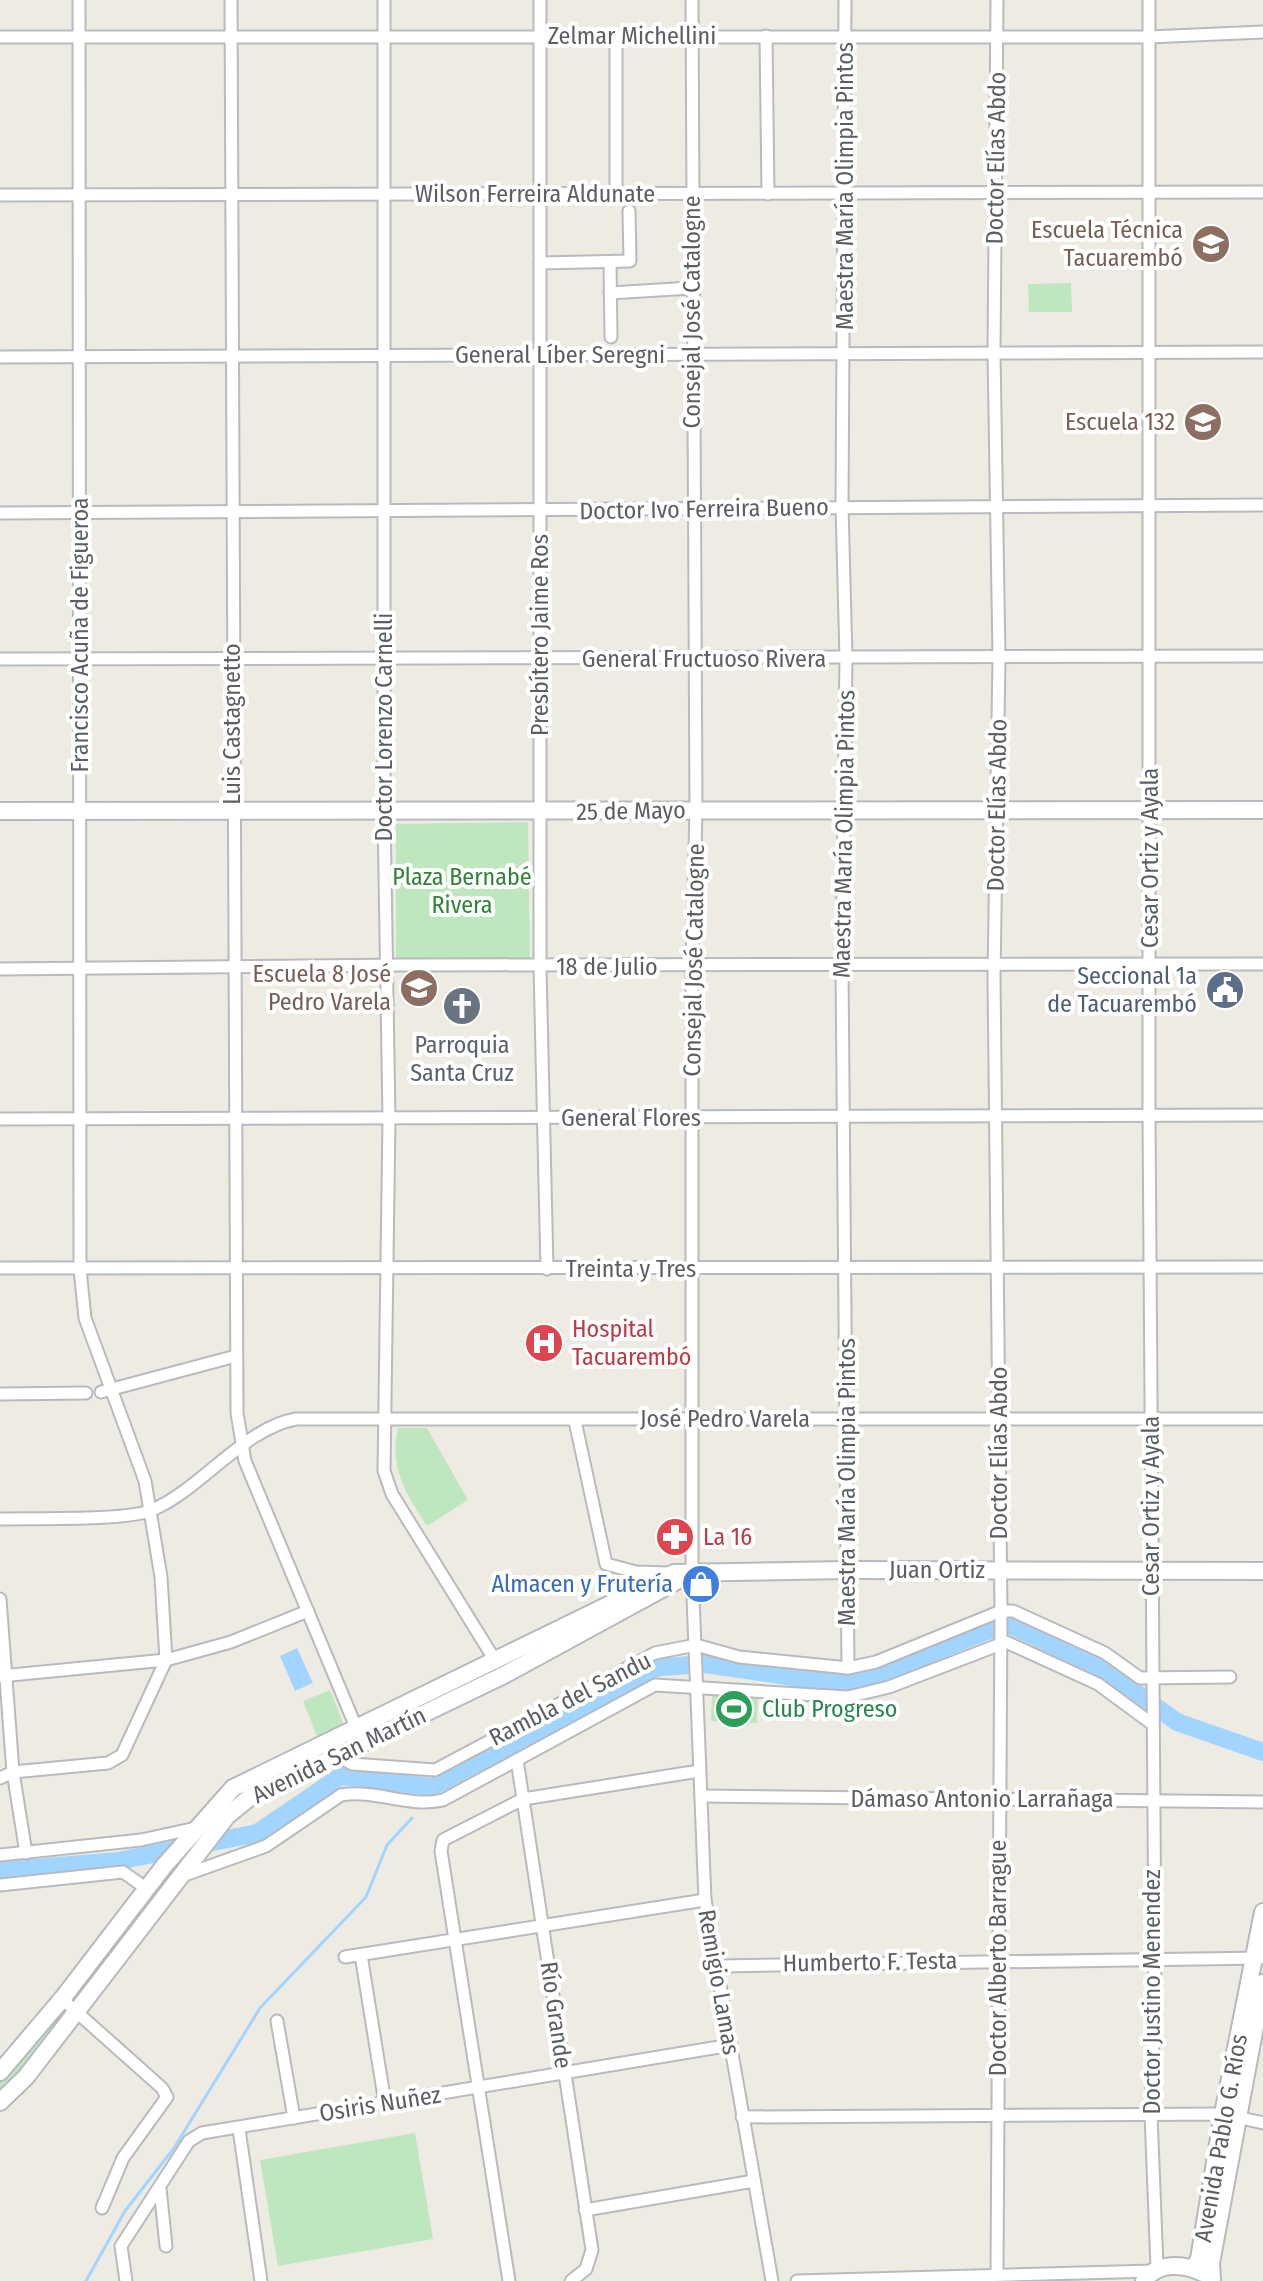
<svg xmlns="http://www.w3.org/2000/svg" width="1263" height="2281" font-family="'Fira Sans Condensed',sans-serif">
<rect width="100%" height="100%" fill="#eeece2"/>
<g fill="#bee6bf">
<path d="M1071,283L1072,312H1029L1028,284Z"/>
<path d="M528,822L530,959H396V824Z"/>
<path d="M398,1428H427L468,1500L427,1526C406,1494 389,1468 398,1428Z"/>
<path d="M330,1690L344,1725L317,1736L303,1701Z"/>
<path d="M712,1695L758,1697L757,1723L711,1721Z"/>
<path d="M61,2010L68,2011L40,2053L0,2095V2082Z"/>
<path d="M415,2133L433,2239L278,2266L260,2160Z"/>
</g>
<path fill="#a1d5ff" d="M297,1648L313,1683L295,1691L280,1656Z"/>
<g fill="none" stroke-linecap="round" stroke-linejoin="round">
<path stroke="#a1d5ff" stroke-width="3" d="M86,2281L125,2211L174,2148L260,2008L366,1897L387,1845L412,1818"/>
<path stroke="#a1d5ff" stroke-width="18" d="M0,1871L118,1861L257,1833L341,1776L432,1787L650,1670L662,1667L705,1664L833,1683C895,1677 949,1641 1008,1624L1103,1669L1177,1722L1263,1752"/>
<defs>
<g id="street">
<path d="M231,0L237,1413L245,1461L358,1732"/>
<path d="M384,0V812L389,1119L384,1471L392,1494L496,1662"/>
<path d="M540,0V967L547,1269"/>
<path d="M692,0L696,810L692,966V1572L705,1900L772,2281"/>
<path d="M845,0L842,507L846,658L842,966L848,1668"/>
<path d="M997,0L994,352L999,657L994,977L1001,1611L997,2272"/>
<path d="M1149,0V1116L1155,1958L1151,2114L1157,2267"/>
<path d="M766,36L768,194"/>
<path d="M0,37H1149L1263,32"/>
<path d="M616,194V36"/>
<path d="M0,195L1263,192"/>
<path d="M540,263L630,261L629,211"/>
<path d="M610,263L611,337"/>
<path d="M610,293L691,288"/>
<path d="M0,357L1263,352"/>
<path d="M0,513L1263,505"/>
<path d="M0,659L1263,656"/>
<path d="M0,969L402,965L1263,964"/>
<path d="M0,1119L1263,1115"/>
<path d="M0,1268L1263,1267"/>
<path d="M101,1392L236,1356"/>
<path d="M0,1394L86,1393"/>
<path d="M575,1421L606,1564L636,1572L669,1573"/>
<path d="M0,1519C33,1518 127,1521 152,1510C200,1490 244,1428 296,1419H1263"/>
<path d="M0,1599L13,1772L26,1853"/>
<path d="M0,1676L166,1660L231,1642L308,1611"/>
<path d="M334,1754L352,1764L435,1770L655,1653L696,1645L739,1657L848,1668L876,1662L1001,1611H1013L1105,1653L1140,1678L1230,1677"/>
<path d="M517,1760L592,2250L586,2269L571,2281"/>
<path d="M0,1778L13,1772L108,1763L122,1755L166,1660L161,1577L145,1481L85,1318L80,1269L79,0"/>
<path d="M701,1796L1263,1802"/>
<path d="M0,1855L141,1840L196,1828"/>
<path d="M182,1876L266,1846L341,1795C375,1789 409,1808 443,1800L655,1685L848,1697L889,1687L1006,1642L1098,1684L1151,1723"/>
<path d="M0,1885L123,1872L147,1889"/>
<path d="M361,1955L385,2103"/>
<path d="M345,1957L705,1900"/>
<path d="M718,1966L1263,1958"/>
<path d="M62,1999L162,2088L167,2097L123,2158L102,2208"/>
<path d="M277,2021L294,2118"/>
<path d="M742,2117L1223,2114L1263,2123"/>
<path d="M239,2129L261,2281"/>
<path d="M160,2188L166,2246"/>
<path d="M585,2210L754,2181"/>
<path d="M126,2281L121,2246L189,2141L202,2133L731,2045"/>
<path d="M509,2281L441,1851L443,1840L523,1799L699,1771"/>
<path d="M797,2281L1153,2271"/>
</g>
<g id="secondary">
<path d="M0,811L1263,810"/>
<path d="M0,2072L62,1999L164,1866L233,1788L674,1573L848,1570L1263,1571"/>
<path d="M0,2102L26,2077L227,1816L249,1798L504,1675L684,1577"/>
<path d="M1194,2268L1199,2259L1223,2114L1263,1912"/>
<path d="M1212,2279L1211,2263L1263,1983"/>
<path d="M1144,2281C1157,2262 1183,2263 1203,2273"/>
</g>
</defs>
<use href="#street" stroke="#b8babf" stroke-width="15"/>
<use href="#secondary" stroke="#b6b9bf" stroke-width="20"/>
<use href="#street" stroke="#fff" stroke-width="11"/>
<use href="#secondary" stroke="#fff" stroke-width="16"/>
</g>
<defs>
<symbol id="school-disc" viewBox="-11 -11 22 22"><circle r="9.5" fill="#8d6e63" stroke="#fff"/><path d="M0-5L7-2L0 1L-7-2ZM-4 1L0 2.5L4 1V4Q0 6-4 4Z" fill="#fff"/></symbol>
<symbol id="civic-disc" viewBox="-11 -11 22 22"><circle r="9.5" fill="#5c6f8a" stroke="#fff"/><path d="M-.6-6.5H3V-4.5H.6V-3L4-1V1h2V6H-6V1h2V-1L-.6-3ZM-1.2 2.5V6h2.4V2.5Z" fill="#fff"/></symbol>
<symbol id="church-disc" viewBox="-11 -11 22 22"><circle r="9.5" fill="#6b7280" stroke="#fff"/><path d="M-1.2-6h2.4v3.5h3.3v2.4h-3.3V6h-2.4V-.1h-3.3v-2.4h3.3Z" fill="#fff"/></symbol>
<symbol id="hospital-disc" viewBox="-11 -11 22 22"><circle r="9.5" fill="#e0444e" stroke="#fff"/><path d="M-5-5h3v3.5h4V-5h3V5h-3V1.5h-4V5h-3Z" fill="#fff"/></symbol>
<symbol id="pharmacy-disc" viewBox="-11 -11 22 22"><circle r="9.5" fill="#e0444e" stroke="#fff"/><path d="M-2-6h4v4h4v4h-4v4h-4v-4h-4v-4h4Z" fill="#fff"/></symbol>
<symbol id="shop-disc" viewBox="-11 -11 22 22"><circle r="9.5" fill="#3f7fe0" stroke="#fff"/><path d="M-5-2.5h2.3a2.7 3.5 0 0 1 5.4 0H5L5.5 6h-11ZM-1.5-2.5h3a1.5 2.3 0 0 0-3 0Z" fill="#fff"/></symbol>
<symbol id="stadium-disc" viewBox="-11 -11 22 22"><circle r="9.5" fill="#2e9e5b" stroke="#fff"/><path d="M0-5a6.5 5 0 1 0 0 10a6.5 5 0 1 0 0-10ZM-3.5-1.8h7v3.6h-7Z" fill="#fff"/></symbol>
</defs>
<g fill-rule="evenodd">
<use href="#school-disc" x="1189" y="222" width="44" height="44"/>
<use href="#school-disc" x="1181" y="400" width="44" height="44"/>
<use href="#school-disc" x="397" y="966" width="44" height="44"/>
<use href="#civic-disc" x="1203" y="968" width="44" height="44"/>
<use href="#church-disc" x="440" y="984" width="44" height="44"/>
<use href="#hospital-disc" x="522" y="1321" width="44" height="44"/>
<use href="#pharmacy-disc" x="653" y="1515" width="44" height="44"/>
<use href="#shop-disc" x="679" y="1562" width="44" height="44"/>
<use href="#stadium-disc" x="712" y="1687" width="44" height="44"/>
</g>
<g text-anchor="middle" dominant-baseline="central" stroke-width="8" stroke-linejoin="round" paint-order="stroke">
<g font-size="24" fill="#5b5f64" stroke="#fff">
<text x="632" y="36">Zelmar Michellini</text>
<text transform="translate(996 158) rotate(-89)">Doctor Elías Abdo</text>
<text transform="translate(845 186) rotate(-90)">Maestra María Olimpia Pintos</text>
<text x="535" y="194">Wilson Ferreira Aldunate</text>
<text transform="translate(692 312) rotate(-90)">Consejal José Catalogne</text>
<text x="560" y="355">General Líber Seregni</text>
<text transform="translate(704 509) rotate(-1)">Doctor Ivo Ferreira Bueno</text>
<text transform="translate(80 635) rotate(-90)">Francisco Acuña de Figueroa</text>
<text transform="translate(540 635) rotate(-90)">Presbítero Jaime Ros</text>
<text x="704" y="659">General Fructuoso Rivera</text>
<text transform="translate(232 724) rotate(-90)">Luis Castagnetto</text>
<text transform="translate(384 727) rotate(-90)">Doctor Lorenzo Carnelli</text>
<text transform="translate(997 805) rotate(-89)">Doctor Elías Abdo</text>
<text transform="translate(631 811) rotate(-1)">25 de Mayo</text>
<text transform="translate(844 834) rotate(-89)">Maestra María Olimpia Pintos</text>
<text transform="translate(1150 858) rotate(-90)">Cesar Ortiz y Ayala</text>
<text transform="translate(694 960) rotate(-89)">Consejal José Catalogne</text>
<text x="607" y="967">18 de Julio</text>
<text x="631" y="1118">General Flores</text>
<text x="631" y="1269">Treinta y Tres</text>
<text x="725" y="1419">José Pedro Varela</text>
<text transform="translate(999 1453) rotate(-90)">Doctor Elías Abdo</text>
<text transform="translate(847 1482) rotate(-90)">Maestra María Olimpia Pintos</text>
<text transform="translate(1151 1506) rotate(-90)">Cesar Ortiz y Ayala</text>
<text x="937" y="1570">Juan Ortiz</text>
<text transform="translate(570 1699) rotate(-27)">Rambla del Sandu</text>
<text transform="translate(339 1755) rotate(-26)">Avenida San Martín</text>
<text x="982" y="1799">Dámaso Antonio Larrañaga</text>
<text transform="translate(998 1958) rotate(-90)">Doctor Alberto Barrague</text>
<text transform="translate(870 1962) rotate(-1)">Humberto F. Testa</text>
<text transform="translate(719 1982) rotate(80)">Remigio Lamas</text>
<text transform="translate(1152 1992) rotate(-90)">Doctor Justino Menendez</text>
<text transform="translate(556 2015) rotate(82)">Río Grande</text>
<text transform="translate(380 2104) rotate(-9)">Osiris Nuñez</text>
<text transform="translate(1221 2138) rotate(-80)">Avenida Pablo G. Ríos</text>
</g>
<g font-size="24" fill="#785e54" stroke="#fff" text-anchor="end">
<text x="1183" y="230">Escuela Técnica<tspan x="1183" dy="28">Tacuarembó</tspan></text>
<text x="1175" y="422">Escuela 132</text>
<text x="391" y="974">Escuela 8 José<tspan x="391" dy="28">Pedro Varela</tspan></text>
</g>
<g font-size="24" fill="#328338" stroke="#fff">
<text x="462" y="877">Plaza Bernabé<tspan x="462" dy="28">Rivera</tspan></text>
</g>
<g font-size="24" fill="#4e5e75" stroke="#fff" text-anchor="end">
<text x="1197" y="976">Seccional 1a<tspan x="1197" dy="28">de Tacuarembó</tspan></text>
</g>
<g font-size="24" fill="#5b616d" stroke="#fff">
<text x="462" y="1045">Parroquia<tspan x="462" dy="28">Santa Cruz</tspan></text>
</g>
<g font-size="24" fill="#be3a42" stroke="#fff" text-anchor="start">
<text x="572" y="1329">Hospital<tspan x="572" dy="28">Tacuarembó</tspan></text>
<text x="703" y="1537">La 16</text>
</g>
<g font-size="24" fill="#366cbe" stroke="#fff" text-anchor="end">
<text x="673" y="1584">Almacen y Frutería</text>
</g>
<g font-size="24" fill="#27864d" stroke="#fff" text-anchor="start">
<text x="762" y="1709">Club Progreso</text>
</g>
</g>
</svg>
